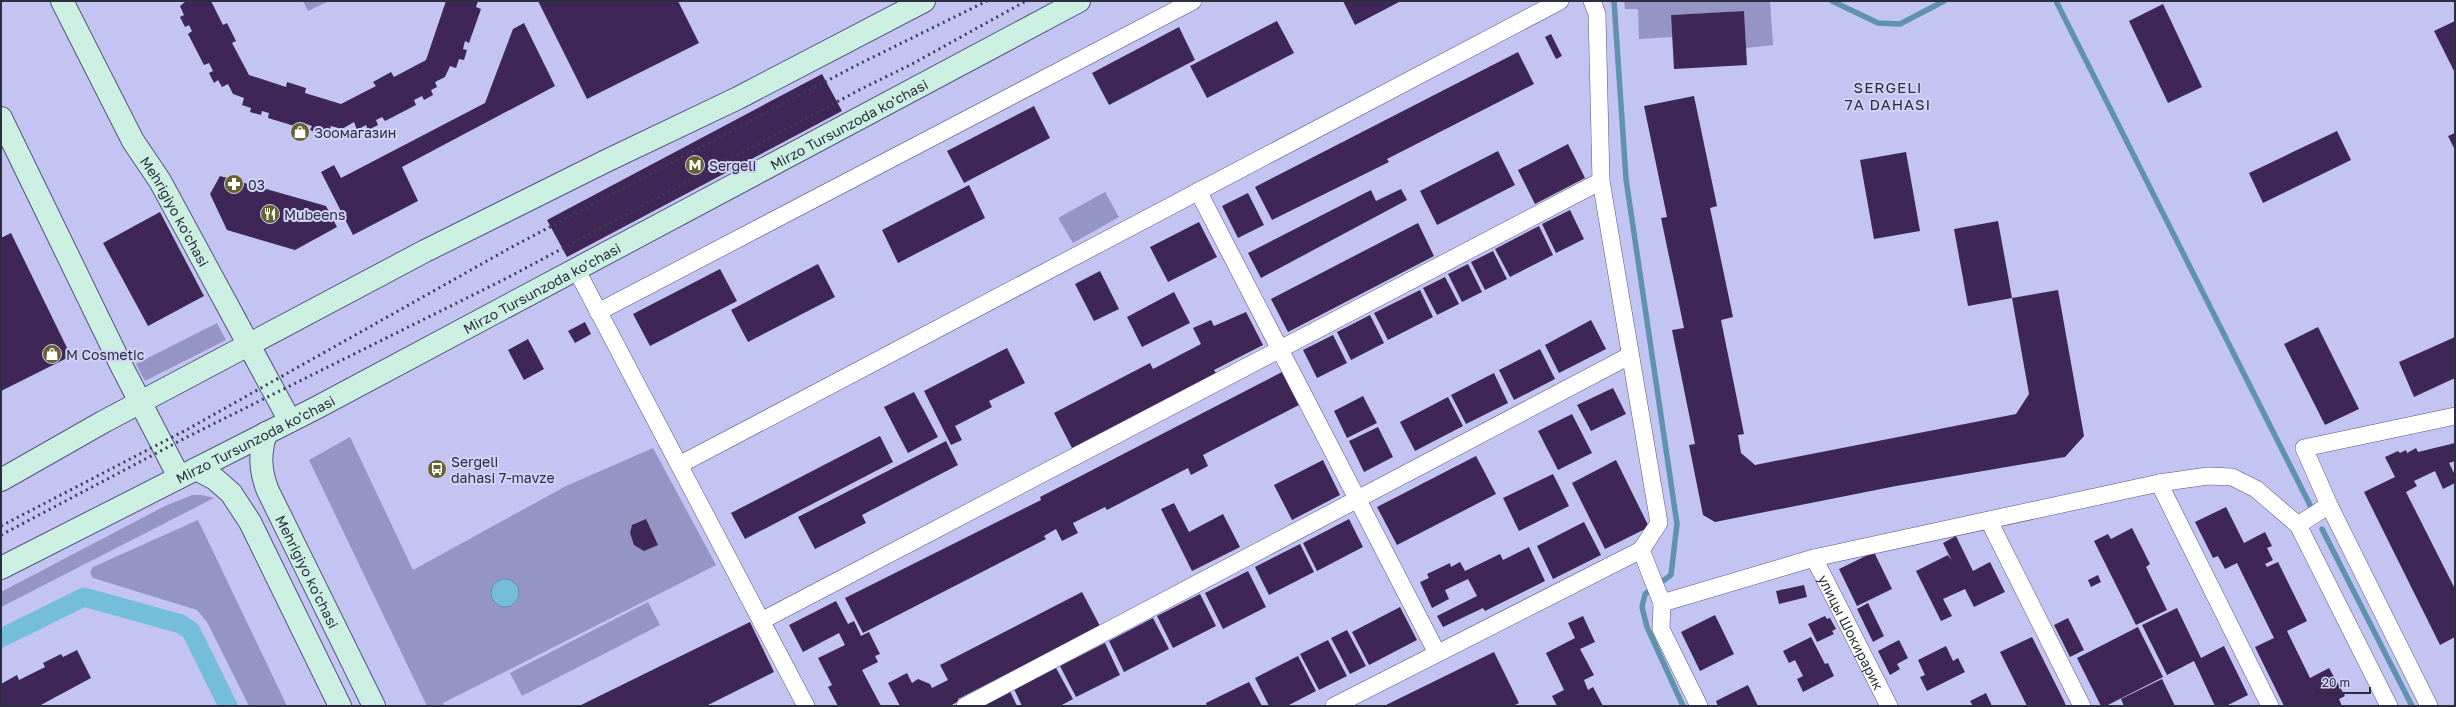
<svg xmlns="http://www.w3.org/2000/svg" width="2456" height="707" font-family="'Golos Text',sans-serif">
<rect width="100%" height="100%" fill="#c4c4f3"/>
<g fill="#9494c5">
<path d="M303,1H329L308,11Z"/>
<path d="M1624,1H1770L1773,45L1746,48L1744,11L1671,15L1672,37L1639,39L1638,9H1625Z"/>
<path d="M1105,192L1119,217L1073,243L1058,218Z"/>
<path d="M217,323L226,340L145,381L136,364Z"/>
<path d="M350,437L413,570L566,486L653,448L716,565L443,703L444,706H427L309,460Z"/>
<path d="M192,495H202L214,498L1,607V592L165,506Z"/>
<path d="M198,520L287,706H249L207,622L197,610L93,578L90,573L93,567Z"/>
<path d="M648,602L660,625L522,696L510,673Z"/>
</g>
<circle fill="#75bedb" stroke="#5f92ac" cx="505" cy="593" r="14"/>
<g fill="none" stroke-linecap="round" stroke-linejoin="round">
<g stroke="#5f92ac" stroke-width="5.5">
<path d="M1614,1L1626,179L1677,524L1671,575L1645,594L1642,607L1647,627L1683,706"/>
<path d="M1832,1L1878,23L1900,24L1944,1"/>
<path d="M2056,1L2313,511"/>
<path d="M2322,529L2412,706"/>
</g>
<path stroke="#75bedb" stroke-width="19" d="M1,638L84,597L181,624L191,631L228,706"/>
</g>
<g fill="#3e2756">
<path d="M186,1H211L223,25L227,23L236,41L232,43L249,75L286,87L287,82L306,88L305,93L341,104L376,86L373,82L391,72L394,77L426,60L446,1H478L476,7L481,9L469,43L465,41L463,49L467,50L464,60L459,59L456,68L450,66L445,77L435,82L437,87L431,90L433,95L424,100L422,96L414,100L416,105L385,121L382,117L376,120L378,125L368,130L366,125L357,130L354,122L342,129L331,126L329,131L322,129L320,134L310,130L312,126L303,123L301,128L268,118L269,113L262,111L261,115L250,112L251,108L242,105L244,98L233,94L228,84L222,87L218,80L214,83L209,73L213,71L209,63L204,65L188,34L192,31L189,25L185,27L180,17L184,15L180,6Z"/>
<path d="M538,1H678L699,43L587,99Z"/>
<path d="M1343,1H1401L1355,25Z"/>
<path d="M2163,4L2202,87L2168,103L2129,21Z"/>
<path d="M1744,11L1747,65L1674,69L1671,15Z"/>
<path d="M1277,21L1294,53L1207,98L1190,66Z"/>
<path d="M2455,21V73L2434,31Z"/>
<path d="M524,23L555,86L402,167L418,201L353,235L321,172L334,165L341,178L485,103L513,29Z"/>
<path d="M1179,27L1195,60L1109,105L1092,73Z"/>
<path d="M1551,34L1562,56L1556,59L1545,37Z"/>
<path d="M1518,52L1534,84L1387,159L1389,162L1272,220L1255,187Z"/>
<path d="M822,74L842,111L567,257L547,220Z"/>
<path d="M1694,96L1717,206L1710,208L1733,317L1721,320L1744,434L1738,435L1741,453L1755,465L2016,414L2029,394L2012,298L2058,290L2084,436L2065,457L1896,486L1715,522L1703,515L1689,445L1695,444L1672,330L1684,328L1661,218L1667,217L1644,106Z"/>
<path d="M1034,106L1050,138L964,183L947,151Z"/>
<path d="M2337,131L2351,160L2263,203L2249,173Z"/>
<path d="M2455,133V150L2448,136Z"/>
<path d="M1568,144L1585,178L1535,204L1518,170Z"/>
<path d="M1498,151L1515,185L1437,225L1420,191Z"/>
<path d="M1906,152L1920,231L1874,239L1860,160Z"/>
<path d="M220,176L326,206L337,227L295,250L227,230L210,194Z"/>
<path d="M969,185L985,218L898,263L882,230Z"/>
<path d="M1401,189L1407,200L1261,278L1248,253L1371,190L1376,201Z"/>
<path d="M1248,193L1264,225L1238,238L1222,206Z"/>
<path d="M1570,210L1584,239L1556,253L1542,224Z"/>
<path d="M160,212L204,296L148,326L103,243Z"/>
<path d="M1998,221L2012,298L1968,306L1954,229Z"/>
<path d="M1199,222L1217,257L1168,282L1150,247Z"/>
<path d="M1418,223L1434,256L1288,332L1271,299Z"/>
<path d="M1539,226L1553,255L1510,277L1495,249Z"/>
<path d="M11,233L71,356L1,391V238Z"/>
<path d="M1493,251L1507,279L1485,290L1471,262Z"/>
<path d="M818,264L835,297L748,342L731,310Z"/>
<path d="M1468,264L1482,292L1462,302L1448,274Z"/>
<path d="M720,269L737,301L650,346L633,314Z"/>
<path d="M1100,271L1119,309L1094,321L1075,284Z"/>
<path d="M1445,277L1459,304L1437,315L1423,288Z"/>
<path d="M1420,290L1433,317L1388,340L1374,313Z"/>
<path d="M1174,292L1190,323L1142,347L1127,317Z"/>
<path d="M1246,312L1263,345L1214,370L1216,373L1072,448L1054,413L1150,363L1153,369L1201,344L1193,328L1211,320L1214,326Z"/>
<path d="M1370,315L1384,343L1351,360L1337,332Z"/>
<path d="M1591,320L1606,349L1559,373L1545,345Z"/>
<path d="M585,322L591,334L575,343L568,331Z"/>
<path d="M2318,327L2359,409L2325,425L2284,344Z"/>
<path d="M1333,335L1347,363L1317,378L1303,350Z"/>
<path d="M2455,337V378L2414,397L2399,362Z"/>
<path d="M528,339L544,369L524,380L508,350Z"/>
<path d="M1007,348L1025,383L989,401L992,407L955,426L962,440L951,445L924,391Z"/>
<path d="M1540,349L1555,379L1514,400L1499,370Z"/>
<path d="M1282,372L1299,405L1203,455L1208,466L1191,475L1188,468L1107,510L1105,507L1073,523L1078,533L1062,541L1056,529L1044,536L1046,539L863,633L845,598L1041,500L1040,497Z"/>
<path d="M1494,373L1508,403L1466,424L1451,395Z"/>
<path d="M1613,388L1626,414L1591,431L1577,405Z"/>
<path d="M914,392L938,437L908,453L884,407Z"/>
<path d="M1363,396L1377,423L1347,438L1334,411Z"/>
<path d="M1448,397L1463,426L1415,451L1400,422Z"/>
<path d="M1572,414L1592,453L1558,470L1538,431Z"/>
<path d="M1378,427L1393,457L1364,472L1349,441Z"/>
<path d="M880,436L893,462L745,539L731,513Z"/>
<path d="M946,441L958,465L862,515L866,523L815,549L798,517Z"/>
<path d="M2455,443V461L2449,463L2455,475V483L2443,489L2435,471L2414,481L2417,486L2406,492L2455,589V637L2440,645L2364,492L2395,477L2385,457L2398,451L2400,453L2406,450L2407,453L2416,448L2418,452Z"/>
<path d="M1476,456L1496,494L1397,545L1377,507Z"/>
<path d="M1323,460L1340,495L1292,520L1274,485Z"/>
<path d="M1616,460L1649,527L1605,549L1572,483Z"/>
<path d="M1553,474L1569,506L1519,531L1503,498Z"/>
<path d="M1174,503L1189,532L1223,514L1240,547L1192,571L1161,509Z"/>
<path d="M2226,507L2244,543L2265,532L2272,546L2267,548L2273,560L2265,564L2267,567L2278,562L2307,621L2287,631L2310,678L2329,668L2345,696L2339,699L2342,706H2284L2255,647L2274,638L2237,563L2225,569L2218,556L2213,558L2195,522Z"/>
<path d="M646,519L658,545L644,551L634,545L630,533L632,525Z"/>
<path d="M1349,519L1363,547L1317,571L1303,543Z"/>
<path d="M1584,522L1601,555L1553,579L1537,546Z"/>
<path d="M2132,528L2150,564L2146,567L2167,610L2136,625L2094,541L2108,534L2111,539Z"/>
<path d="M1956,536L1973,571L1990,562L2005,592L1974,607L1965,589L1943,599L1952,616L1941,621L1916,571L1948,555L1952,561L1943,543Z"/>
<path d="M1300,544L1314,572L1269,595L1255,567Z"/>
<path d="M1529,547L1545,581L1485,611L1483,608L1443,627L1437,616L1477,596L1468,579L1445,590L1449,599L1432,608L1420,582L1429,578L1427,574L1450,563L1451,567L1460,562L1465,571L1500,554L1503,560Z"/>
<path d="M1874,552L1892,589L1857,606L1839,569Z"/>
<path d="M1248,571L1266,607L1223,629L1205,593Z"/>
<path d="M2098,575L2101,582L2091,587L2088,580Z"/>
<path d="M1804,585L1807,597L1779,604L1776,591Z"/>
<path d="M1082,592L1100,626L958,699L959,701L950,706H900L888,683L907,673L912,683L918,679L930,684L932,688L948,680L940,665Z"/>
<path d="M1200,594L1216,626L1173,648L1157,616Z"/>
<path d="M836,601L848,624L854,621L861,636L869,632L880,654L875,656L878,662L862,670L881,706H838L828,687L832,685L818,658L845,645L839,633L803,652L789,625Z"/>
<path d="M1868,603L1884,636L1873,642L1857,609Z"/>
<path d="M1400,607L1417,640L1369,665L1352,632Z"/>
<path d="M2177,608L2201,658L2224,646L2248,695L2226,706H2215L2194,661L2167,675L2142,625Z"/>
<path d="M1715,615L1734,654L1700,671L1681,632Z"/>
<path d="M1583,616L1595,642L1580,649L1594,675L1584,680L1588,690L1593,687L1603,706H1557L1552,696L1564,690L1546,653L1575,638L1568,623Z"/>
<path d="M1825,616L1827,619L1830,618L1836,629L1832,631L1834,634L1817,642L1808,624Z"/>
<path d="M1153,618L1169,649L1124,672L1109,641Z"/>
<path d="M2068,618L2084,650L2070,657L2054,625Z"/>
<path d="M750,622L774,672L706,706H579Z"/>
<path d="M2138,627L2163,677L2106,706H2101L2077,658Z"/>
<path d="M1347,630L1366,666L1350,674L1331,638Z"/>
<path d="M1811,637L1825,664L1828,663L1834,676L1803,692L1797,679L1803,676L1795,660L1789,663L1783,651Z"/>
<path d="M2032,637L2064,701L2066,706H2027L2000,652Z"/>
<path d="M1328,640L1347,676L1319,690L1300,654Z"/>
<path d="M1899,640L1908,658L1897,664L1900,669L1890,675L1878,651Z"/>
<path d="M1105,643L1120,675L1076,697L1060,666Z"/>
<path d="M1946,646L1953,661L1958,658L1965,672L1927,691L1920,677L1925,675L1918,660Z"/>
<path d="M77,650L91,678L39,706H1V684L17,675L19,680L45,667L43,663L61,654L63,657Z"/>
<path d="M1494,652L1519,703L1513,706H1384Z"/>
<path d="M1298,656L1316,691L1287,706H1269L1255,678Z"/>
<path d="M1056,668L1073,699L1060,706H1022L1014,689Z"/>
<path d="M2162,679L2175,706H2124L2121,699Z"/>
<path d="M1249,682L1262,706H1207L1206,703Z"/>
<path d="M1748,685L1758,706H1718L1716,701Z"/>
<path d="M1010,691L1017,706H981Z"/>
<path d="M1986,693L1992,706H1973L1970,701Z"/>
</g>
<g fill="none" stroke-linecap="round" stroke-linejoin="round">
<defs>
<g id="minor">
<path d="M1198,191L1437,653"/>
<path d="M576,269L806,706"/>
<path d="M598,312L1193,1"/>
<path d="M679,465L1560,1"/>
<path d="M2159,483L2270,706"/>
<path d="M2329,505L2304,448L2455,416"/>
<path d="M1989,521L2082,706"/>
<path d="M2298,525L2329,505L2429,706"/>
<path d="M1641,550L1662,603"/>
<path id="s1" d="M1814,558L1889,706"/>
<path d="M761,621L1601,181"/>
<path d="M965,706L1629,356"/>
<path d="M1334,706L1641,550L1659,523L1601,181L1597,14L1592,1"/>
<path d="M1699,706L1661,629L1662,603L1814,558L2159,483L2208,476L2232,477L2256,489L2298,525L2389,706"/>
</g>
<g id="secondary">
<path id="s2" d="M62,1L133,141L160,181L290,421"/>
<path d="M1,118L122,367L179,477"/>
<path id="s3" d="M266,433C259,454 260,471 268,491L374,706"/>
<path d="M196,469L215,479L231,493L250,522L340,706"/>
<path d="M1,480L103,422L425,251L606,161L738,98L924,1"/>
<path id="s4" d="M1,568L316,408L1079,1"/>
</g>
</defs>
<use href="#minor" stroke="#56557e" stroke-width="18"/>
<use href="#secondary" stroke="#56557e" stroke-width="24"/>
<use href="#minor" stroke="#fff" stroke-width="17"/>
<use href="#secondary" stroke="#cbefe1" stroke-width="22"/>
<g stroke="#3d3d53" stroke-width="3" stroke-dasharray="2 4" stroke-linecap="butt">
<path d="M1,526L188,429L510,248L857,65L987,1"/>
<path d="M1,535L189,436L507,278L861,89L912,64L1026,1"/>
</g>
</g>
<defs>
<symbol id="shop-disc" viewBox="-11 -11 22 22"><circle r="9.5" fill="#676330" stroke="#d2d2f8"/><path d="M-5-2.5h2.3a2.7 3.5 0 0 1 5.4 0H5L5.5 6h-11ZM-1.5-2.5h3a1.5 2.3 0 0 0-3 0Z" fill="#fff"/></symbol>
<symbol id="metro-disc" viewBox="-11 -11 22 22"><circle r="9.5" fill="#676330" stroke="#d2d2f8"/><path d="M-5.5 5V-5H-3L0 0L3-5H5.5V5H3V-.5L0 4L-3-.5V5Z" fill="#fff"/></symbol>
<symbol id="pharmacy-disc" viewBox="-11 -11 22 22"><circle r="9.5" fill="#676330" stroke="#d2d2f8"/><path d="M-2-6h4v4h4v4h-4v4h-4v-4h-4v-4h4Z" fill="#fff"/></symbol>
<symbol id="restaurant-disc" viewBox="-11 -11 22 22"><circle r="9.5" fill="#676330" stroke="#d2d2f8"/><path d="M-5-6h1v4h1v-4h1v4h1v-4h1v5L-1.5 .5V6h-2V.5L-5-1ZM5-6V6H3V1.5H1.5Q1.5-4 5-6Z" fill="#fff"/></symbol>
<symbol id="bus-disc" viewBox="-11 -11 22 22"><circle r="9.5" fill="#676330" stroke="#d2d2f8"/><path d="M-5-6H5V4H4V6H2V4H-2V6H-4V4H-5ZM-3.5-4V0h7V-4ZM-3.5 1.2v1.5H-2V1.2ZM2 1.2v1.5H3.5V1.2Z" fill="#fff"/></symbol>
</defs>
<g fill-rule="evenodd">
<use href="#shop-disc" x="289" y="121" width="22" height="22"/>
<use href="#metro-disc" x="684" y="154" width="22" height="22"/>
<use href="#pharmacy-disc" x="223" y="173" width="22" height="22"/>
<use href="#restaurant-disc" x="259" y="203" width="22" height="22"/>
<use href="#shop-disc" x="41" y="343" width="22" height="22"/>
<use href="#bus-disc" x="426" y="458" width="22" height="22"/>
</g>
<g text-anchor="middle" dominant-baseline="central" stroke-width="4" stroke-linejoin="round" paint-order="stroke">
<g font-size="14" fill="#2d2d40" stroke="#d2d2f8">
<text stroke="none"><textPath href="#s4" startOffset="957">Mirzo Tursunzoda ko'chasi</textPath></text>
<text stroke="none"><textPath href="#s2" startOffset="239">Mehrigiyo ko'chasi</textPath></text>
<text stroke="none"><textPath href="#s4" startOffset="609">Mirzo Tursunzoda ko'chasi</textPath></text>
<text stroke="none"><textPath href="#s4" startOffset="285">Mirzo Tursunzoda ko'chasi</textPath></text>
<text stroke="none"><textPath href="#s3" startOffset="149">Mehrigiyo ko'chasi</textPath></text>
<text stroke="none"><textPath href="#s1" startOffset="83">улицы Шокирарик</textPath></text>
</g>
<g font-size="14" fill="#2d2d40" stroke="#d2d2f8" text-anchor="start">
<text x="314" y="132">Зоомагазин</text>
<text x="709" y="165">Sergeli</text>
<text x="248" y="184">03</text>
<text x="284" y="214">Mubeens</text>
<text x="66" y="354">M Cosmetic</text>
<text x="451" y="461">Sergeli<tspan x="451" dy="16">dahasi 7-mavze</tspan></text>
</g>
<g font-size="15" letter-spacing="1" fill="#2d2d40" stroke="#d2d2f8">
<text x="1888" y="87">SERGELI<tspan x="1888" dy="17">7A DAHASI</tspan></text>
</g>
</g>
<rect width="2456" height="707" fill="none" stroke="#2d2d40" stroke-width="4"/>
<path d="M2316 687v6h54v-6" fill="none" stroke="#2d2d40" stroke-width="2"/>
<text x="2322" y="687" font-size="12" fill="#2d2d40" stroke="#d2d2f8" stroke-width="3" paint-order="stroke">20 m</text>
</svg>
